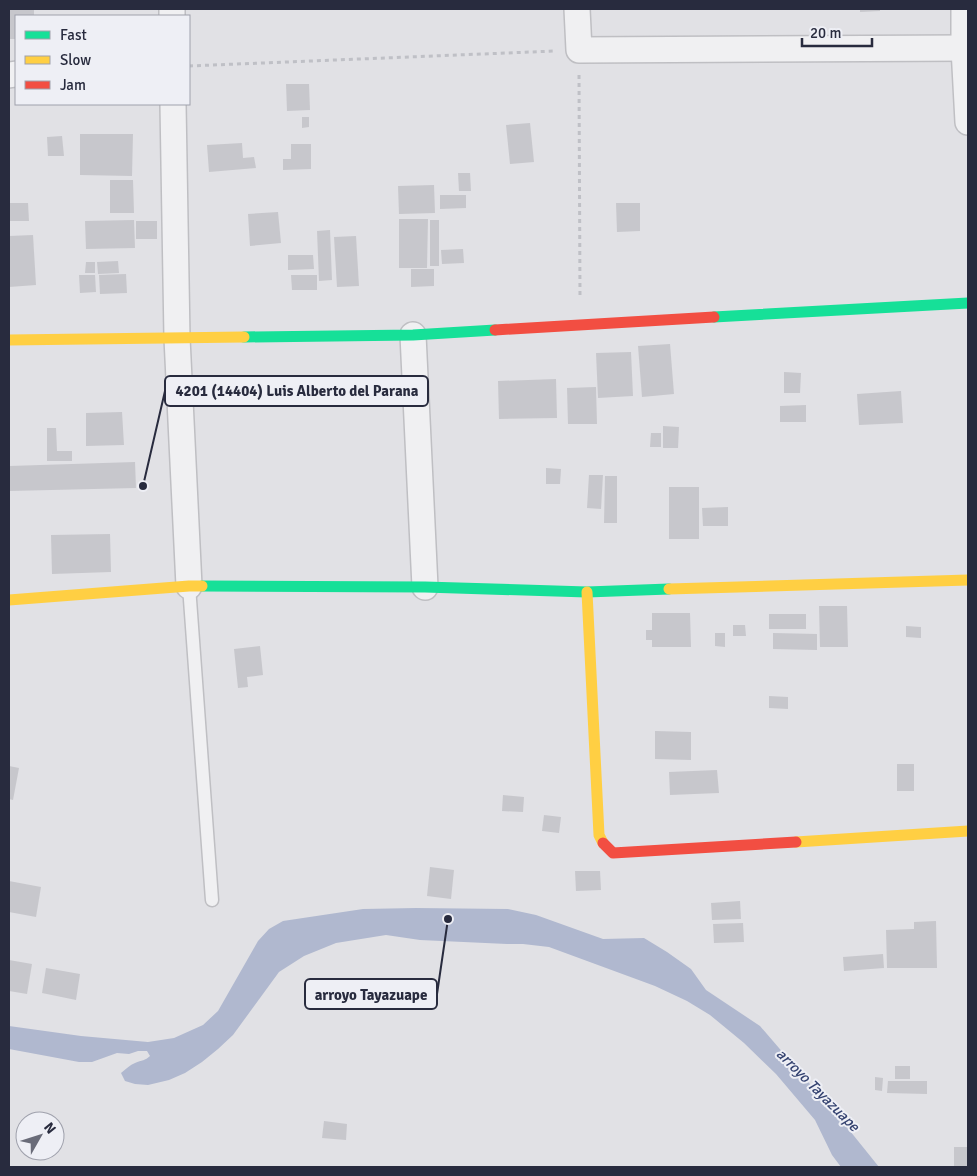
<svg xmlns="http://www.w3.org/2000/svg" width="977" height="1176" font-family="Signika,sans-serif">
<rect width="100%" height="100%" fill="#e1e1e5"/>
<path fill="#b0b8cf" d="M416,908L508,909L536,915L603,939L644,938L667,952L691,969L706,990L760,1026L846,1126L879,1167H841L832,1155L815,1120L776,1074L744,1043L710,1015L687,1001L655,986L549,947L523,944H507L420,940L386,935L336,943L304,956L279,972L233,1035L218,1049L202,1062L185,1073L169,1080L148,1085L135,1084L125,1081L121,1073C126,1069 130,1065 135,1063C142,1060 145,1061 150,1056L147,1051H138L129,1054L117,1053L92,1062H79L9,1049V1026L81,1036L148,1042L174,1038L203,1025L218,1011L258,941L269,929L283,921L363,909Z"/>
<g fill="#c7c7cc">
<path d="M9,9H34V16H16V39H9Z"/>
<path d="M860,9H880V11L860,12Z"/>
<path d="M286,84H309L310,110L287,111Z"/>
<path d="M302,117H309V127L302,128Z"/>
<path d="M530,123L534,162L510,164L506,125Z"/>
<path d="M80,134H133L132,176L80,175Z"/>
<path d="M62,136L64,156H48L47,137Z"/>
<path d="M242,143L243,158L254,157L256,168L209,172L207,145Z"/>
<path d="M291,144H311V169L283,170V159H291Z"/>
<path d="M458,173H470L471,191H459Z"/>
<path d="M110,180H133L134,213H110Z"/>
<path d="M434,185L435,213L399,214L398,186Z"/>
<path d="M440,195H466V208L440,209Z"/>
<path d="M9,203H28L29,221H9Z"/>
<path d="M616,203H640V231L617,232Z"/>
<path d="M278,212L281,243L250,246L248,214Z"/>
<path d="M399,219H428L427,268H399Z"/>
<path d="M134,220L135,248L86,249L85,221Z"/>
<rect x="430" y="220" width="9" height="46"/>
<rect x="136" y="221" width="21" height="18"/>
<path d="M330,230L332,280L319,281L317,231Z"/>
<path d="M33,235L36,285L9,287V236Z"/>
<path d="M356,236L359,286L337,287L334,237Z"/>
<path d="M463,249L464,263L442,264L441,250Z"/>
<path d="M288,255H313L314,269L288,270Z"/>
<path d="M118,261L119,273L98,274L97,262Z"/>
<path d="M86,262H95V273H85Z"/>
<path d="M411,269H434V286L411,287Z"/>
<path d="M126,274L127,293L100,294L99,275Z"/>
<path d="M79,275H95L96,292L80,293Z"/>
<path d="M291,275H317V290H292Z"/>
<path d="M670,344L674,394L642,397L638,346Z"/>
<path d="M631,352L633,396L598,398L596,353Z"/>
<path d="M784,372L801,373L800,393H784Z"/>
<path d="M556,379L557,418L499,419L498,381Z"/>
<path d="M596,387L597,424H568L567,388Z"/>
<path d="M901,391L903,423L859,425L857,394Z"/>
<path d="M806,405V422H780V406Z"/>
<path d="M122,412L124,445L86,446V413Z"/>
<path d="M663,426L679,427L678,448H663Z"/>
<path d="M47,428H56L57,451H72V461H47Z"/>
<path d="M651,433H661V447H650Z"/>
<path d="M135,462L136,488L9,491V466Z"/>
<path d="M546,468L561,469L560,484H546Z"/>
<path d="M589,475H603L601,509L587,508Z"/>
<path d="M605,476H617V523H604Z"/>
<rect x="669" y="487" width="30" height="52"/>
<path d="M728,507V526H703L702,508Z"/>
<path d="M110,534L111,572L52,574L51,535Z"/>
<path d="M819,606H847L848,647H820Z"/>
<path d="M652,613H690L691,647H652V640H646V630H652Z"/>
<rect x="769" y="614" width="37" height="15"/>
<path d="M733,625H745L746,636H733Z"/>
<path d="M906,626L921,627V638L906,637Z"/>
<path d="M715,633H725V647L715,646Z"/>
<path d="M773,633L817,634V650L773,649Z"/>
<path d="M260,646L263,675L247,677L248,687L238,688L234,649Z"/>
<path d="M769,696L788,697V709L769,708Z"/>
<path d="M655,731L691,732V760L655,759Z"/>
<rect x="897" y="764" width="17" height="27"/>
<path d="M9,766L19,768L13,800L9,799Z"/>
<path d="M717,770L719,793L670,795L669,772Z"/>
<path d="M503,795L524,797L523,812L502,811Z"/>
<path d="M544,815L561,817L559,833L542,831Z"/>
<path d="M430,867L454,870L451,899L427,896Z"/>
<path d="M575,871H600L601,890L576,891Z"/>
<path d="M9,881L41,887L36,917L9,912Z"/>
<path d="M740,901L741,919L712,920L711,903Z"/>
<path d="M936,921L937,968H887L886,930L914,929V922Z"/>
<path d="M743,923L744,942L714,943L713,924Z"/>
<path d="M883,954L884,968L844,971L843,957Z"/>
<path d="M9,960L32,964L27,994L9,991Z"/>
<path d="M46,968L80,974L76,1000L42,993Z"/>
<rect x="895" y="1066" width="15" height="13"/>
<path d="M875,1077L883,1078L882,1091L875,1090Z"/>
<path d="M888,1081H927V1094L887,1093Z"/>
<path d="M324,1121L347,1124L346,1140L322,1138Z"/>
<rect x="954" y="1147" width="14" height="20"/>
</g>
<g fill="none" stroke-linecap="round" stroke-linejoin="round">
<defs>
<path id="lane" d="M189,586L212,900"/>
<g id="street">
<path d="M172,9V16"/>
<path d="M577,9L579,50L968,48"/>
<path d="M964,9V48L968,122"/>
<path d="M9,75L16,74"/>
<path d="M173,104L177,338L189,586"/>
<path d="M413,335L425,587"/>
</g>
</defs>
<use href="#lane" stroke="#bfbfc3" stroke-width="15"/>
<use href="#street" stroke="#bfbfc3" stroke-width="28"/>
<g stroke="#bfc0c6" stroke-width="3" stroke-dasharray="4 4" stroke-linecap="butt">
<path d="M189,66L555,51"/>
<path d="M579,75L580,298"/>
</g>
<use href="#lane" stroke="#f0f0f2" stroke-width="12"/>
<use href="#street" stroke="#f0f0f2" stroke-width="25"/>
<g stroke="#16e098" stroke-width="11">
<path d="M714,317L968,303"/>
<path d="M244,337L413,335L495,330"/>
<path d="M202,586L425,587L587,592L669,589"/>
</g>
<g stroke="#ffcf43" stroke-width="11">
<path d="M9,340L244,337"/>
<path d="M669,589L968,580"/>
<path d="M587,592L599,835L603,843"/>
<path d="M9,600L189,586H202"/>
<path d="M796,842L968,831"/>
</g>
<g stroke="#f24e42" stroke-width="11">
<path d="M495,330L714,317"/>
<path d="M603,843L613,853L796,842"/>
</g>
</g>
<g text-anchor="middle" dominant-baseline="central" stroke-width="4" stroke-linejoin="round" paint-order="stroke">
<g font-size="15" font-style="italic" fill="#344270" stroke="#eeeff5">
<text transform="translate(818 1090) rotate(45)">arroyo Tayazuape</text>
</g>
</g>
<path fill="none" stroke="#282b3e" stroke-width="2" d="M143 486L165 391M448 919L437 994"/>
<g fill="#282b3e" stroke="#eeeff5" stroke-width="2">
<circle cx="143" cy="486" r="5"/>
<circle cx="448" cy="919" r="5"/>
</g>
<g fill="#eeeff5" stroke="#282b3e" stroke-width="2">
<rect x="165" y="376" width="263" height="30" rx="5"/>
<rect x="305" y="979" width="132" height="30" rx="5"/>
</g>
<g font-size="15" text-anchor="middle" font-weight="bold" fill="#282b3e">
<text x="297" y="396">4201 (14404) Luis Alberto del Parana</text>
<text x="371" y="1000">arroyo Tayazuape</text>
</g>
<rect width="977" height="1176" fill="none" stroke="#282b3e" stroke-width="20"/>
<rect x="15" y="15" width="175" height="90" fill="#eeeff5" stroke="#9fa1ac"/>
<rect x="25" y="31" width="25" height="8" fill="#16e098" stroke="#9fa1ac"/>
<text x="60" y="40" font-size="15" fill="#282b3e">Fast</text>
<rect x="25" y="56" width="25" height="8" fill="#ffcf43" stroke="#9fa1ac"/>
<text x="60" y="65" font-size="15" fill="#282b3e">Slow</text>
<rect x="25" y="81" width="25" height="8" fill="#f24e42" stroke="#9fa1ac"/>
<text x="60" y="90" font-size="15" fill="#282b3e">Jam</text>
<g transform="translate(40 1136) rotate(51)"><circle r="24" fill="#eeeff5" stroke="#9fa1ac"/>
<path d="M0-4L9 19L0 12L-9 19Z" fill="#696b78"/>
<text y="-8" font-size="14" font-weight="bold" text-anchor="middle" fill="#282b3e">N</text>
</g>
<path d="M802 38v8h70v-8" fill="none" stroke="#282b3e" stroke-width="2.5"/>
<text x="810" y="38" font-size="15" fill="#282b3e" stroke="#eeeff5" stroke-width="4" paint-order="stroke">20 m</text>
</svg>
